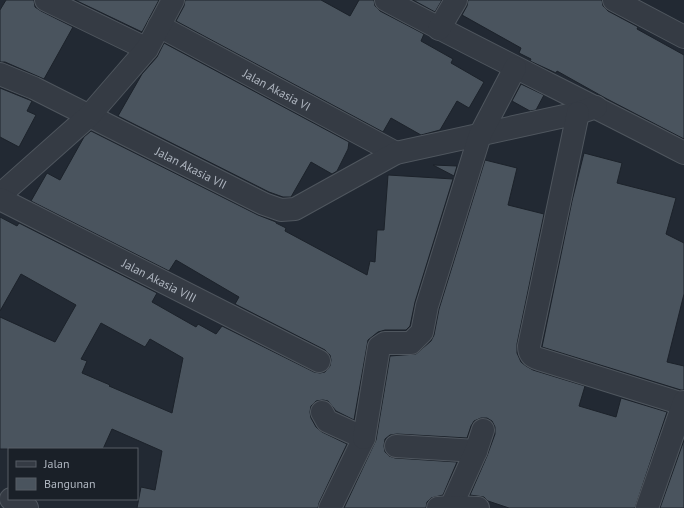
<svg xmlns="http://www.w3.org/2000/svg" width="684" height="508" font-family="'PT Sans',sans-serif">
<rect width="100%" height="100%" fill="#222933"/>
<g fill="#4a545e" stroke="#1c222a" fill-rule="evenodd">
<path d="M6,0H34L35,7L41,11L73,27L44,79L5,62H0V10Z"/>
<path d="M75,0H159L142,32Z"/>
<path d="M185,0H321L350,16L359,0H374L375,6L380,11L424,34L421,41L453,59L451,63L484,82L469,108L457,101L440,130L421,135L391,118L383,132L176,21L184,6Z"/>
<path d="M413,0H442L435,12Z"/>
<path d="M468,0H602L603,6L608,11L638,27L637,29L684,55V139L607,99L557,71L556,73L530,61L531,59L519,53L521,48L462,15L467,6Z"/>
<path d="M164,43L349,142L348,149L337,171L332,174L311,162L291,197H283L269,192L118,116L142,74L157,57Z"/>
<path d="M521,84L544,95L536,110L530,111L512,101Z"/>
<path d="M0,88L32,101L27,111L36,115L19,147L0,137Z"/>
<path d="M91,131L258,215L276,222V223L286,228L285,231L367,275L370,261L375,262L377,230H384L388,175L453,179L415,302L410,326L406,330H385L378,332L368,340L354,420L336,411L328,401L323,400L316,401L311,406L310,412L311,418L316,427L322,432L347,444L319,503L318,508H137L141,487L155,490L162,451L112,429L103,449H0V317L55,342L76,305L21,274L0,311V217L17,226L19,223L157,293L152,302L196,327L198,324L216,334L222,326L314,372L320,373L325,372L330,366L331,360L330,355L325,350L235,304L239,297L176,260L169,271L31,201L47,173L60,180L84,137ZM101,323L145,347L150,339L183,358L172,413L109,386L110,385L82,373L87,361L81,359Z"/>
<path d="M584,153L622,163L617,183L676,198L666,234L684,243V294L667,362L684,366V390H681L542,347L572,201Z"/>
<path d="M485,160L517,168L508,205L544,214L517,344V353L521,362L526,366L533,370L585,386L579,406L616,417L621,398L667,412L635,508H509L488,501L484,497L470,495L487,456L495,434V427L492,421L487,418H481L474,421L471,426L467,438L397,434L390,435L385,439L384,446L385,452L389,456L395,458L457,462L443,495L431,498L427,502L426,508H344L376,440L390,356L416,354L431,341L434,335L439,309Z"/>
<path d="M433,165L457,166L454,176Z"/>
<path d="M684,440V508H660Z"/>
</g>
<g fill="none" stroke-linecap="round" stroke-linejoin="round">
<defs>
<g id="street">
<path d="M46,0L147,49"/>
<path d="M386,0C484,53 585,101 684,153"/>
<path d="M614,0L684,37"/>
<path id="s1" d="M159,26L396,153"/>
<path d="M439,29L456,0"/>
<path id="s2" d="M0,74L34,88L264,204L281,210L295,209L396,153L578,113L596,107"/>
<path d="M578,113L529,346C529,354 532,357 539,359L683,404"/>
<path d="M0,195L89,116L147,49L173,0"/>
<path id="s3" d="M0,199L319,361"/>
<path d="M322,412L327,421L364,438L330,508"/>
<path d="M364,438L379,347L385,343H411L422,332L427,306L480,135L515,68"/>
<path d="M396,446L476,451"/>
<path d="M11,499L27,508"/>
<path d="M451,507L476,451L483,430"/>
<path d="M438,508L451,507L478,508"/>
<path d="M647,508L684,402"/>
</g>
</defs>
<use href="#street" stroke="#4f565e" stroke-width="24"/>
<use href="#street" stroke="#353b44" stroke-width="22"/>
</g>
<g text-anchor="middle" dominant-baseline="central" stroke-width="3" stroke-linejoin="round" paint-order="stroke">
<g font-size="12" fill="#afb6c0" stroke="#1a2028">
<text stroke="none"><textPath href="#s1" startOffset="134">Jalan Akasia VI</textPath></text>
<text stroke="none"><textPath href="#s2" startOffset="213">Jalan Akasia VII</textPath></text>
<text stroke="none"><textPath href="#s3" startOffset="179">Jalan Akasia VIII</textPath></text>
</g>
</g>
<rect x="8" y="448" width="130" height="52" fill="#1a2028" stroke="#565c65"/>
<rect x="16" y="461" width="20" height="6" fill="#353b44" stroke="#565c65"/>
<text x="44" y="468" font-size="12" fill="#afb6c0">Jalan</text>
<rect x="16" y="478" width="20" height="12" fill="#4a545e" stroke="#565c65"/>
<text x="44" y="488" font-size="12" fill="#afb6c0">Bangunan</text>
</svg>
